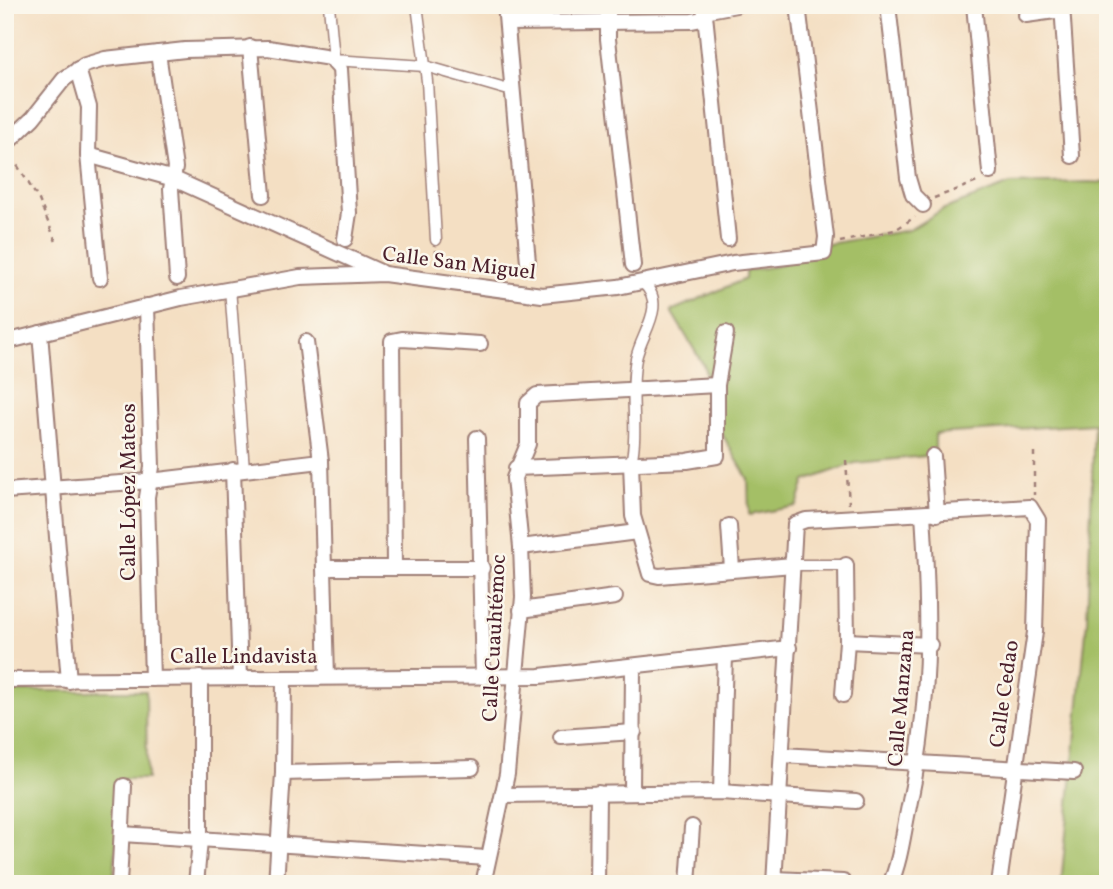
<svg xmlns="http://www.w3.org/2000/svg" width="1113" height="889" font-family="Vollkorn,serif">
<rect width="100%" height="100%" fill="#fbf7ec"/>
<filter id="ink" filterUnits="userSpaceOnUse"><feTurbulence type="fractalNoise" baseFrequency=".0143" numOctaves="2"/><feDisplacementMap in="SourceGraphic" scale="14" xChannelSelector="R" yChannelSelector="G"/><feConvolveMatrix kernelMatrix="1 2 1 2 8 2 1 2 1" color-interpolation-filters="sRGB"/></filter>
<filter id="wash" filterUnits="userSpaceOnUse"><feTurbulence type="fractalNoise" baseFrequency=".00686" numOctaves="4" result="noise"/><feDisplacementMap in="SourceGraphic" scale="28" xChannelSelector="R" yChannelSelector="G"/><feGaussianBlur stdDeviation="1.57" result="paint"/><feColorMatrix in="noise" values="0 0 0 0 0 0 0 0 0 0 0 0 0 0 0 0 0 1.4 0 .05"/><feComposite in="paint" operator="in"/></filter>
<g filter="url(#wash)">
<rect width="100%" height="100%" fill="#f4dfc3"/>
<g fill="#a4bf66" stroke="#776f48" stroke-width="2">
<path d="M1088,182L1108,183V884H1061L1087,621L1094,424L935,434V455L855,463L805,481L797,506L749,515L748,479L721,432L704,366L671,311L745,279V271L776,266L828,244L909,230L942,210L1010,184Z"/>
<path d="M5,691H146L147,779H123L113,884H5Z"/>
</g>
</g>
<g filter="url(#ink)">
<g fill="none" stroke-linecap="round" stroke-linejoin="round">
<defs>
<g id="pedestrian">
<path d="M329,5L334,60L425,66L512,91"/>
<path d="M417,5L427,81L436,240"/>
<path d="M230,288L244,469"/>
<path d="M631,463C639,429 629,393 636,359C641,333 668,305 643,283"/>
<path d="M793,565H846"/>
</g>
<g id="minor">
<path d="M505,5L528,262"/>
<path d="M608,5V39L633,265"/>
<path d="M704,5L728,239"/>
<path d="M888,5L908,178L913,195L923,205"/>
<path d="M974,5L990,172"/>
<path d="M1062,5L1072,156"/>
<path d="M1026,15L1062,10"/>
<path d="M507,23L692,21L702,19L709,10L736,5"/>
<path d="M250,47L263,195"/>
<path d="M158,53L175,168L171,189L177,278"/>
<path d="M78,69L89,107L88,155L100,278"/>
<path d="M5,145L33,118L64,79L85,65L105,59L185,50L268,48L330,58L340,69L349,213L345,239"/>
<path d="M88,155L174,179L380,272"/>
<path d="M147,306L152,467L147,497L152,679"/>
<path d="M40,333L69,681"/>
<path d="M5,342L181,298L300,277L384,274L542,295L618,287L733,263L824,253L826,237L798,5"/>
<path d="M306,342L321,461L327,677"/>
<path d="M477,438L483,677"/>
<path d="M933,456L937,514"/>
<path d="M631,463L633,516L650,574L659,576L793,565"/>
<path d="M516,468L687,461L717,456V385L726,333"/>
<path d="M233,470L240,678"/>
<path d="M5,491L150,481L321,461"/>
<path d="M729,526L732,569"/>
<path d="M521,547L637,532"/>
<path d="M394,567L392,341L402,339L480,344"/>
<path d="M326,568H482"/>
<path d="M521,610L615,597"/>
<path d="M847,641L930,645"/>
<path d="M5,680L540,676L789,648"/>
<path d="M843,695L847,641L846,565"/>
<path d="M561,737L634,732"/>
<path d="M782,755L1074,772"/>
<path d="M283,773L472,768"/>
<path d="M721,792L725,655"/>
<path d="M632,793L633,666"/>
<path d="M503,795L721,792L856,801"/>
<path d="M122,834L487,858"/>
<path d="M775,879L843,882"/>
<path d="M119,884L124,786"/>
<path d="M196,884L200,840V678"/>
<path d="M276,884L283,773L284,678"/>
<path d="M483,884L507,774L523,597L521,547L514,478L528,444V403L537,395L717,385"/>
<path d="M597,884L598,793"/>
<path d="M688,884L692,827"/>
<path d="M774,884L795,524L806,520L1030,507L1038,520L1035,632L999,884"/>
<path d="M890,884C900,862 903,835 908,811C931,704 930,622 923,514"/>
</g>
</defs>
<use href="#pedestrian" stroke="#9f7f77" stroke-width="13"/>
<use href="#minor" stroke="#9f7f77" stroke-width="18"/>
<g stroke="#9f7f77" stroke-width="2.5" stroke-dasharray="5 5" stroke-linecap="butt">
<path d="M12,157L39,200L57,244"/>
<path d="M934,198L980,181"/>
<path d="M840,242L895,230L915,217"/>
<path d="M436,250V268"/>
<path d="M1034,452V495"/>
<path d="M846,460L849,504"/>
</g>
<use href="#pedestrian" stroke="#fff" stroke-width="10"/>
<use href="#minor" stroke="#fff" stroke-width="14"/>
</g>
</g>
<g text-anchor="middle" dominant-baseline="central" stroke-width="5" stroke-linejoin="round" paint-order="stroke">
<g font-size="21" fill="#4a1f2b" stroke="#fbf7ec">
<text transform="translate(459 264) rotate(7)">Calle San Miguel</text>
<text transform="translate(129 492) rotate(-90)">Calle López Mateos</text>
<text transform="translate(495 638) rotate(-87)">Calle Cuauhtémoc</text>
<text x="244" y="657">Calle Lindavista</text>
<text transform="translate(1005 694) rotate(-82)">Calle Cedao</text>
<text transform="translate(902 698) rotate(-85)">Calle Manzana</text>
</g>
</g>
<rect width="1113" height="889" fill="none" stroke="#fbf7ec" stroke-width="28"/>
</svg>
